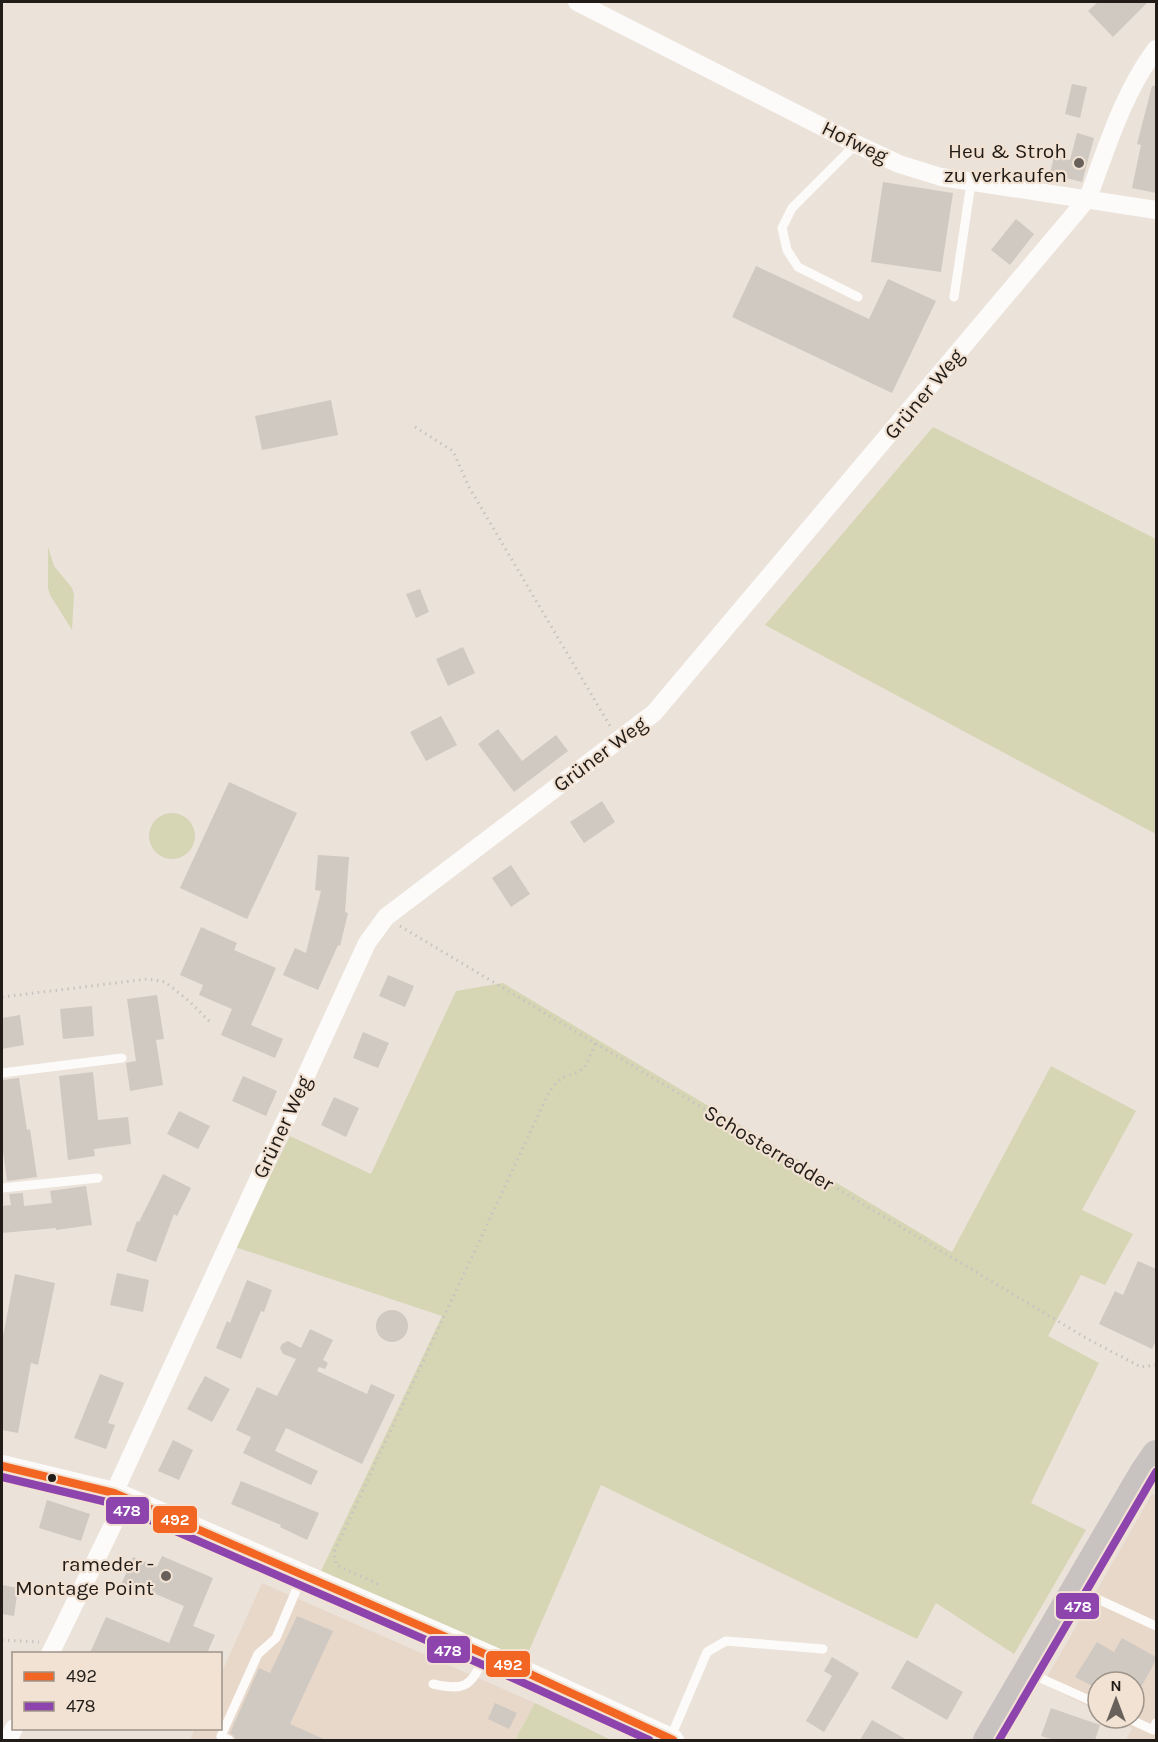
<svg xmlns="http://www.w3.org/2000/svg" width="1158" height="1742" font-family="Karla,sans-serif">
<rect width="100%" height="100%" fill="#ebe2da"/>
<g fill="#e8d8ca">
<path d="M1152,1494L1156,1495V1740H1126L1132,1728L1112,1718H1134V1682H1098V1711L1043,1684Z"/>
<path d="M262,1583L535,1703L515,1740H190L195,1729L220,1728L221,1674Z"/>
</g>
<g fill="#d6d5b4">
<path d="M933,427L1156,539V834L765,625Z"/>
<path d="M48,547L54,566L72,588L74,595L72,630L50,595L48,588Z"/>
<circle cx="172" cy="836" r="23"/>
<path d="M503,983L952,1252L1051,1066L1136,1111L1082,1210L1133,1234L1105,1285L1081,1275L1048,1336L1099,1363L1031,1503L1086,1530L1014,1654L936,1603L917,1639L601,1485L525,1660L321,1571L442,1316L235,1247L290,1136L371,1174L456,991Z"/>
<path d="M535,1703L611,1740H515Z"/>
</g>
<g fill="#cfc9c2">
<path d="M1098,2H1148L1113,37L1088,11Z"/>
<path d="M1072,84L1087,87L1080,118L1065,114Z"/>
<path d="M1152,86H1156V193L1132,188L1141,145L1137,144Z"/>
<path d="M1077,133L1094,138L1082,182L1050,174L1054,156L1070,160Z"/>
<path d="M883,182L953,193L941,272L871,262Z"/>
<path d="M1016,219L1034,234L1010,265L991,250Z"/>
<path d="M756,266L869,319L888,279L936,301L892,393L732,317Z"/>
<path d="M331,400L338,435L262,450L255,416Z"/>
<path d="M420,589L429,612L416,618L406,594Z"/>
<path d="M463,647L475,673L448,686L436,659Z"/>
<path d="M441,716L457,745L426,761L410,732Z"/>
<path d="M498,729L522,761L556,735L568,751L514,792L478,744Z"/>
<path d="M229,782L297,813L247,919L180,888Z"/>
<path d="M602,801L615,822L584,843L570,822Z"/>
<path d="M318,855L349,857L345,912L348,913L340,946L338,945L318,990L283,975L295,948L306,953L321,891L315,890Z"/>
<path d="M511,865L530,894L511,907L492,878Z"/>
<path d="M201,927L237,943L234,950L276,968L251,1025L283,1039L275,1058L221,1035L232,1009L199,995L203,985L180,975Z"/>
<path d="M388,975L414,986L405,1007L379,996Z"/>
<path d="M157,995L164,1039L156,1040L163,1085L130,1091L126,1063L136,1061L127,999Z"/>
<path d="M92,1006L94,1036L63,1039L60,1009Z"/>
<path d="M20,1015L24,1045L2,1049V1018Z"/>
<path d="M363,1032L389,1043L378,1068L353,1058Z"/>
<path d="M93,1072L98,1120L128,1117L131,1144L94,1149L95,1156L68,1160L59,1076Z"/>
<path d="M243,1076L277,1091L266,1116L232,1101Z"/>
<path d="M19,1078L27,1130L30,1129L37,1177L7,1181L2,1143V1080Z"/>
<path d="M334,1097L359,1108L346,1137L321,1125Z"/>
<path d="M179,1111L210,1126L198,1149L167,1134Z"/>
<path d="M163,1174L191,1188L177,1216L174,1214L156,1262L126,1251L137,1221L139,1222Z"/>
<path d="M86,1186L92,1225L56,1230V1228L2,1233V1206L11,1205L9,1194L23,1193L24,1206L52,1203L50,1191Z"/>
<path d="M1138,1261L1156,1269V1340L1152,1349L1099,1324L1115,1291L1123,1295Z"/>
<path d="M117,1273L149,1280L143,1312L110,1305Z"/>
<path d="M15,1274L55,1283L38,1365L31,1363L18,1433L2,1430V1341Z"/>
<path d="M247,1280L272,1290L264,1312L261,1311L241,1359L216,1348L227,1321L230,1323Z"/>
<circle cx="392" cy="1326" r="16"/>
<path d="M310,1329L333,1340L323,1360L328,1363L325,1369L319,1367L317,1371L367,1394L371,1384L395,1395L362,1464L286,1428L275,1451L318,1471L311,1485L243,1453L251,1437L236,1430L257,1387L277,1396L296,1359L283,1354L280,1348L282,1344L288,1341L301,1348Z"/>
<path d="M100,1374L124,1383L108,1423L115,1425L106,1449L74,1438Z"/>
<path d="M205,1376L230,1389L212,1422L187,1409Z"/>
<path d="M173,1440L193,1450L179,1480L158,1471Z"/>
<path d="M241,1481L319,1513L307,1540L280,1527L281,1525L231,1504Z"/>
<path d="M47,1500L90,1514L81,1541L39,1528Z"/>
<path d="M162,1556L213,1578L193,1626L215,1635L207,1653H90L106,1617L169,1643L184,1606L139,1587L137,1592L121,1585L133,1557L157,1567Z"/>
<path d="M2,1585L18,1588L14,1616L2,1614Z"/>
<path d="M297,1616L333,1631L290,1724L326,1740H236L234,1736L230,1733L259,1668L270,1673Z"/>
<path d="M1122,1638L1156,1657V1660L1134,1700V1682H1098V1689L1075,1677L1097,1642L1114,1652Z"/>
<path d="M832,1657L859,1673L824,1732L806,1721L832,1676L824,1671Z"/>
<path d="M907,1660L963,1692L947,1720L891,1688Z"/>
<path d="M495,1703L517,1713L509,1729L488,1719Z"/>
<path d="M1051,1708L1100,1725L1095,1740H1054L1041,1736Z"/>
<path d="M872,1720L907,1740H860Z"/>
</g>
<g fill="none" stroke-linecap="round" stroke-linejoin="round">
<g stroke="#c6c4c0" stroke-width="3" stroke-dasharray="1.5 4.5" stroke-linecap="butt">
<path d="M415,427L453,451L469,487L610,726"/>
<path d="M400,926L1086,1338L1141,1367L1156,1365"/>
<path d="M2,997L148,979L165,982L189,1001L212,1024"/>
<path d="M378,1584L336,1565L334,1552L549,1092L556,1083L564,1077L578,1072L585,1067L596,1043"/>
<path d="M2,1640L39,1642"/>
</g>
<g stroke="#fcfbf9" stroke-width="9">
<path d="M856,144L792,208L782,228L787,250L798,267L858,297"/>
<path d="M954,297L971,183"/>
<path d="M2,1073L122,1058"/>
<path d="M2,1188L98,1178"/>
<path d="M1078,1590L1156,1626"/>
<path d="M1029,1673L1098,1704"/>
<path d="M433,1684C469,1692 471,1684 486,1654"/>
<path d="M1127,1718L1153,1730L1156,1723"/>
<path d="M670,1739L707,1652L726,1641L823,1649"/>
<path d="M229,1740L221,1736L258,1654L276,1638L303,1574"/>
</g>
<g stroke="#fcfbf9" stroke-width="18">
<path d="M577,2L856,144L899,164L941,177L1156,210"/>
<path d="M114,1493L367,943L386,917L654,713L1088,198C1107,147 1123,93 1156,49"/>
<path d="M50,1654L126,1498"/>
<path d="M8,1740L14,1728"/>
</g>
<path stroke="#fcfbf9" stroke-width="22" d="M2,1466L114,1493L126,1498L508,1664L673,1740"/>
<path stroke="#c8c3c1" stroke-width="28" d="M987,1740L1143,1473L1156,1454"/>
<defs>
<path id="bus-1" d="M2,1466L114,1493L508,1664L673,1740"/>
<g id="bus-2">
<path d="M2,1477L111,1503L504,1674L649,1740"/>
<path d="M999,1740L1156,1472"/>
</g>
</defs>
<use href="#bus-1" stroke="#f1e2d4" stroke-width="12"/>
<use href="#bus-2" stroke="#f1e2d4" stroke-width="12"/>
<use href="#bus-1" stroke="#f26522" stroke-width="8"/>
<use href="#bus-2" stroke="#8e44ad" stroke-width="8"/>
</g>
<g fill="#68615b" stroke="#f1e2d4" stroke-width="2">
<circle cx="1079" cy="163" r="6"/>
<circle cx="166" cy="1576" r="6"/>
</g>
<circle fill="#211c17" stroke="#f1e2d4" stroke-width="2" cx="52" cy="1478" r="5"/>
<g text-anchor="middle" dominant-baseline="central" stroke-width="4.5" stroke-linejoin="round" paint-order="stroke">
<g font-size="21" fill="#211c17" stroke="#f1e2d4">
<text transform="translate(855 142) rotate(26)">Hofweg</text>
<text transform="translate(924 394) rotate(-50)">Grüner Weg</text>
<text transform="translate(600 754) rotate(-37)">Grüner Weg</text>
<text transform="translate(282 1127) rotate(-65)">Grüner Weg</text>
<text transform="translate(769 1148) rotate(31)">Schosterredder</text>
</g>
<g font-size="21" fill="#211c17" stroke="#f1e2d4" text-anchor="end">
<text x="1067" y="151">Heu &amp; Stroh<tspan x="1067" dy="24">zu verkaufen</tspan></text>
<text x="154" y="1564">rameder -<tspan x="154" dy="24">Montage Point</tspan></text>
</g>
</g>
<g stroke="#f1e2d4" stroke-width="2">
<rect x="105" y="1496" width="45" height="29" rx="6" fill="#8e44ad"/>
<rect x="152" y="1505" width="46" height="29" rx="6" fill="#f26522"/>
<rect x="1055" y="1592" width="45" height="28" rx="6" fill="#8e44ad"/>
<rect x="426" y="1635" width="45" height="29" rx="6" fill="#8e44ad"/>
<rect x="485" y="1650" width="46" height="28" rx="6" fill="#f26522"/>
</g>
<g font-size="16" text-anchor="middle" font-weight="bold" fill="#fff">
<text x="127" y="1516">478</text>
<text x="175" y="1525">492</text>
<text x="1078" y="1612">478</text>
<text x="448" y="1656">478</text>
<text x="508" y="1670">492</text>
</g>
<rect width="1158" height="1742" fill="none" stroke="#211c17" stroke-width="6"/>
<rect x="12" y="1652" width="210" height="78" fill="#f1e2d4" stroke="#9e9388" stroke-width="1.5"/>
<rect x="24" y="1672" width="30" height="9" fill="#f26522" stroke="#9e9388" stroke-width="1.5"/>
<text x="66" y="1682" font-size="18" fill="#211c17">492</text>
<rect x="24" y="1702" width="30" height="9" fill="#8e44ad" stroke="#9e9388" stroke-width="1.5"/>
<text x="66" y="1712" font-size="18" fill="#211c17">478</text>
<g transform="translate(1116 1700)"><circle r="28" fill="#f1e2d4" stroke="#9e9388" stroke-width="1.5"/>
<path d="M0-4.5L10 22L0 15L-10 22Z" fill="#68615b"/>
<text y="-9" font-size="16" font-weight="bold" text-anchor="middle" fill="#211c17">N</text>
</g>
</svg>
